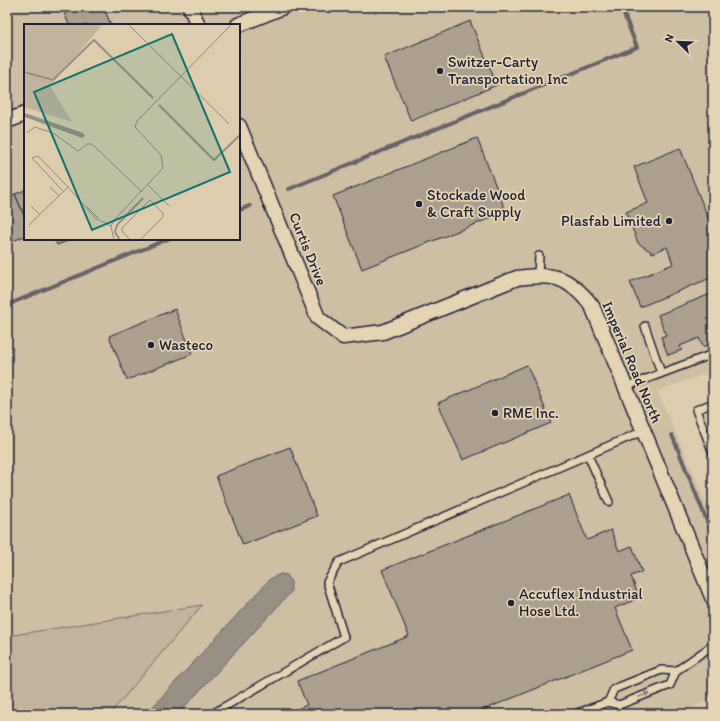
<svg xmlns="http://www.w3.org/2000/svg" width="720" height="721" font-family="Itim,sans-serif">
<rect width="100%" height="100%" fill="#ddcdac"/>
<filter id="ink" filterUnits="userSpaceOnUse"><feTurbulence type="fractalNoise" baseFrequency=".025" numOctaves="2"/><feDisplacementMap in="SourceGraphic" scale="8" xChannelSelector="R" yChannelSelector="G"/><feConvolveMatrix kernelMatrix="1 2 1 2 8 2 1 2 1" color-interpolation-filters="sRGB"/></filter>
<g filter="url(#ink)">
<path fill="#cebfa3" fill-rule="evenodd" d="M7,7H713V371L657,391L713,518V698L678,714H110L201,605L7,636ZM25,25H239V239H25Z"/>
<path fill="#c2b39c" stroke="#726a6c" d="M202,605L110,714H7V636Z"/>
<path fill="#988f83" stroke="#696366" d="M280,574L287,575L291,582V592L178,714H146L270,579Z"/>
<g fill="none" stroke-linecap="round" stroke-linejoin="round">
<g stroke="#696366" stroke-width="4">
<path d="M289,189L637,47L621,7"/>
<path d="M239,210L250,206"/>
<path d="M7,305L168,239"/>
<path d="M672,435L713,536"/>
</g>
</g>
<g fill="#ac9f8e" stroke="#22223b">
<path d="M62,7H108L104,8L111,25H69Z"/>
<path d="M470,21L497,85L411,121L384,57Z"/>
<path d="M477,138L506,212L362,269L333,196Z"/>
<path d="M680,148L713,230V277L640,307L630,282L673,264L667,247L653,253L638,243L626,212L648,203L634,167Z"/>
<path d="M25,190V218L15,194Z"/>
<path d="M15,194L25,218V236L13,241L7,226V198Z"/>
<path d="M55,239H73L57,245Z"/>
<path d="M713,293V343L703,347L699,338L680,346L682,350L668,355L661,337L666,335L658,315Z"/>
<path d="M175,309L192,354L127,380L109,336Z"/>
<path d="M527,365L551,423L463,460L438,403Z"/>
<path d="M290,447L317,516L243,545L216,476Z"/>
<path d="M569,495L587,540L611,530L619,551L632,546L642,572L631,576L639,598L615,608L632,650L473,714H285L307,705L297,681L409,636L382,570Z"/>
</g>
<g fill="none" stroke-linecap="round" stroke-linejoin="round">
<defs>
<g id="service">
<path d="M538,275L539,256"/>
<path d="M645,326L661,373"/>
<path d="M625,387L713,354"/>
<path d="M713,403L696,410L713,453"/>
<path d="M588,455L609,502"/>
<path d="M608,702L614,689L661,670L676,671"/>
<path d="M212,714L344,637L327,582L339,562L643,431"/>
<path d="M575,714L608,702L619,705L670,685L676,671L713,645"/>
</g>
<g id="minor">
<path d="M190,7L198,25"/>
<path d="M238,25L283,7"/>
<path d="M7,121L25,114"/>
<path d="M239,126L318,318L343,337L383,332L517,278C554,273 568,276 592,306L713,599"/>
</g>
</defs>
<use href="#service" stroke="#22223b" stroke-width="10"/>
<use href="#minor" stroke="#22223b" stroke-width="17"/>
<use href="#service" stroke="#e5d4b1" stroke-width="7"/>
<use href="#minor" stroke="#e5d4b1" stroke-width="14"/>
</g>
<defs><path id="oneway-solid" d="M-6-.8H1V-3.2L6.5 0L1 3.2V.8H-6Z"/></defs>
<use fill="#847b76" href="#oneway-solid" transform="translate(644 695) rotate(-22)"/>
</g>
<g fill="#22223b" stroke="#e5d4b1" stroke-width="1.5">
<circle cx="440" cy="71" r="4"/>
<circle cx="419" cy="204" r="4"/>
<circle cx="669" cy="221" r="4"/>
<circle cx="151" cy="345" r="4"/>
<circle cx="495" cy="413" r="4"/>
<circle cx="511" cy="603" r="4"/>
</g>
<g text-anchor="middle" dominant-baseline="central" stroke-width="3.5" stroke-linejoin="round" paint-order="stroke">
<g font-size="15" fill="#22223b" stroke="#e5d4b1" text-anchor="start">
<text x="448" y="62">Switzer-Carty<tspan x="448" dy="17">Transportation Inc</tspan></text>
<text x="427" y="195">Stockade Wood<tspan x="427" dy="17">&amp; Craft Supply</tspan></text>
<text x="661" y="221" text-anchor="end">Plasfab Limited</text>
<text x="159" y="345">Wasteco</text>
<text x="503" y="413">RME Inc.</text>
<text x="519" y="594">Accuflex Industrial<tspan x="519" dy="17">Hose Ltd.</tspan></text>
</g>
<g font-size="15" fill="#22223b" stroke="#e5d4b1">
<text transform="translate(308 249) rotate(68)">Curtis Drive</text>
<text transform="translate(632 362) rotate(67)">Imperial Road North</text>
</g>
</g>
<g transform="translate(24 24)">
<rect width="216" height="216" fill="#ddcdac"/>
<path d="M0,0H79L26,62L48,98L0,83Z" fill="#c2b39c"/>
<path d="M1,89L59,109L61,112L58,114L1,93Z" fill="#988f83"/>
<path fill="none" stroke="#988f83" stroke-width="2" d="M0,48L29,56L70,16L129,74M135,81L190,136L216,111M96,216L91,208L93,201L119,174"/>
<path fill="none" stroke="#92897f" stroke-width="1" d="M104,0L205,100M3,109L11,103L29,109L54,127L63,120H68L118,168M124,161L145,182M26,163L35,172M39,167L8,134L14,132L44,163M7,182L16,191M63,183L74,194M5,201L44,163L71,194L87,202M90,216L87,202L91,195L139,144L137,131L111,103L113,97L208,0M106,216L98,207V204L126,176L139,189V193L116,216"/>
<path fill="#0f766e" fill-opacity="0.15" stroke="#0f766e" stroke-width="2" d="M148,10L206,148L68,206L10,68Z"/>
<rect width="216" height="216" fill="none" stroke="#22223b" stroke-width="2"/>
</g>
<rect width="720" height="721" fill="none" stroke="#e5d4b1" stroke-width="24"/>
<rect x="12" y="12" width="696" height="697" fill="none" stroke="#22223b" stroke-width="1.5" filter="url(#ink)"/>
<g transform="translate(678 42) rotate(293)" stroke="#e5d4b1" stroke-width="3" paint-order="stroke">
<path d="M0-3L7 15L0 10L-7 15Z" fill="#22223b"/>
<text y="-6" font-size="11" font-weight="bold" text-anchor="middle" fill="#22223b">N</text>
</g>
</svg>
